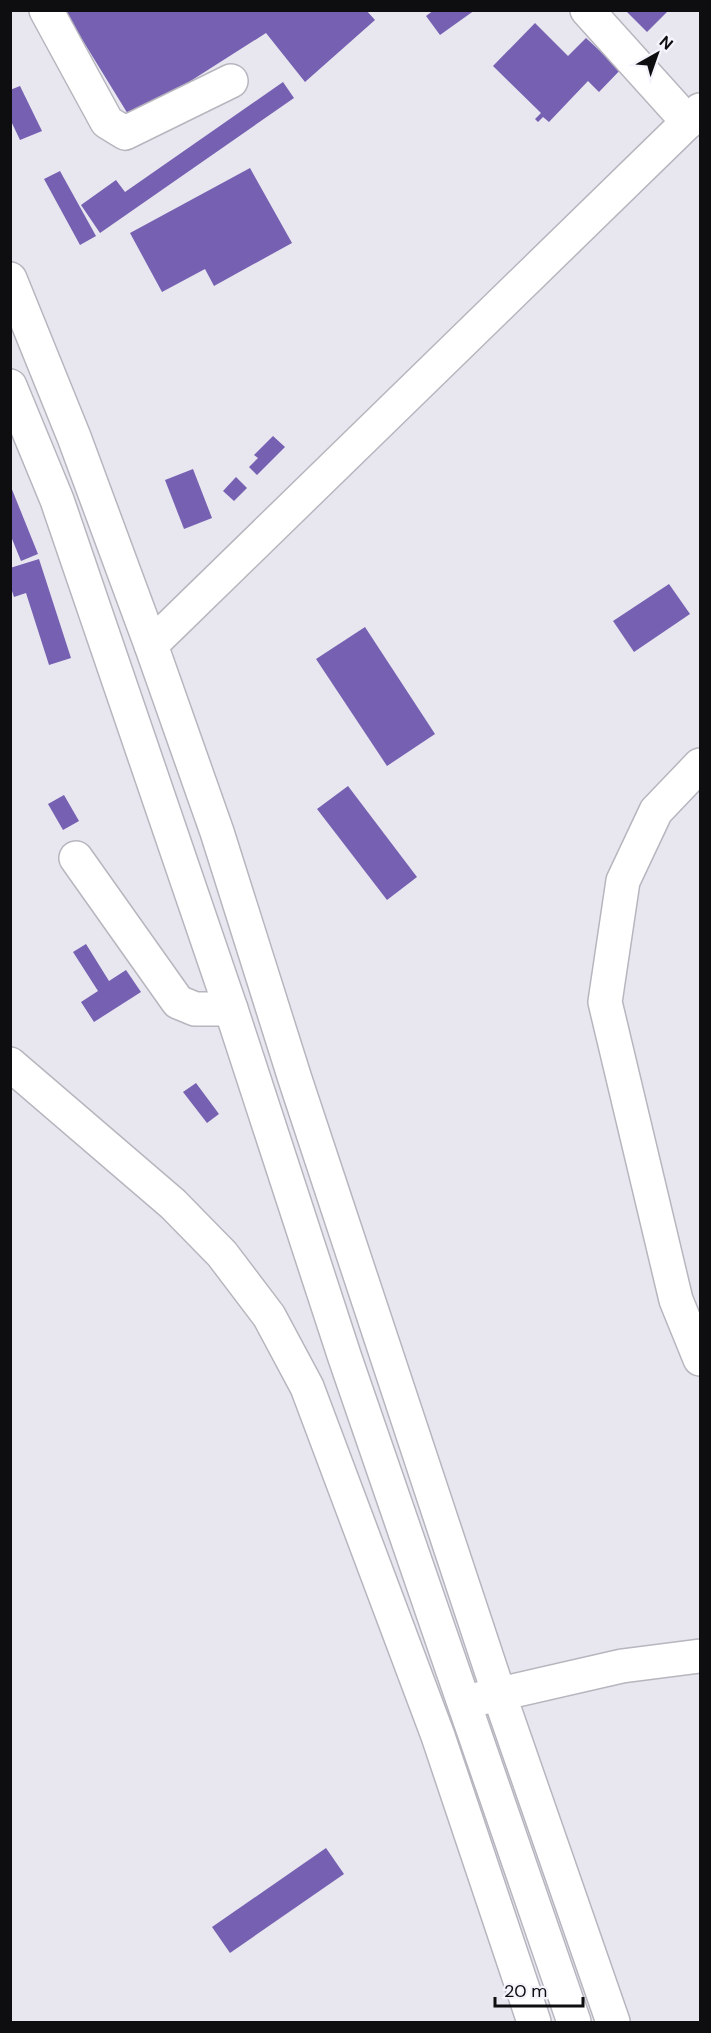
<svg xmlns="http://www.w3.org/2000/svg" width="711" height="2033" font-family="'DM Sans',sans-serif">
<rect width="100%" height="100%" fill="#e8e7f0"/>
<g fill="#7660b1">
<path d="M64,10H366L375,20L305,82L266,33L131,119Z"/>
<path d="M434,10H475L440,35L426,16Z"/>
<path d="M625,10H669L647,32Z"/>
<path d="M535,23L568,56L586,38L611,61L617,55L626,64L599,92L588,81L549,122L543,117L538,122L535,119L541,113L493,66Z"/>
<path d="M283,82L294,98L100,233L81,205L116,180L125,192Z"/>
<path d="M20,86L42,131L20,140L10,119V90Z"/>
<path d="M250,168L292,243L214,286L205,269L162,292L130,233Z"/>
<path d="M60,171L96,236L80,245L44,179Z"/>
<path d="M273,436L285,447L257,475L249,467L258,458L254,455Z"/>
<path d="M193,469L212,518L184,529L165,480Z"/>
<path d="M236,477L247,488L234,501L223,491Z"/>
<path d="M11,487L38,554L21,561L10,534Z"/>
<path d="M39,559L71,658L49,665L26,593L14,597L10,585V568Z"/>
<path d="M669,584L690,614L634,652L613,621Z"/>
<path d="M365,627L435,734L387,766L316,659Z"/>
<path d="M348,786L417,877L387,900L317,809Z"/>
<path d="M64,795L79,821L63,830L48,804Z"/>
<path d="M86,944L109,981L126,970L141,992L94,1022L81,1002L98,991L73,952Z"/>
<path d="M196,1083L219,1114L207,1123L183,1092Z"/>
<path d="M326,1848L344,1874L230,1953L212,1927Z"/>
</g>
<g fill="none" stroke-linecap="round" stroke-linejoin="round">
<defs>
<g id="minor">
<path d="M46,10L107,122L125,133L231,81"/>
<path d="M587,10L688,122"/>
<path d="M10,279L74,437L151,645L217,832L295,1079L499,1694L613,2022"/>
<path d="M10,386L57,500L231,1009L345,1358L574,2022"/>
<path d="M151,645L700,110"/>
<path d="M700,765L656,811L623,881L605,1002L676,1300L700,1359"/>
<path d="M76,858L178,1002L195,1009H231"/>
<path d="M10,1064L173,1204L222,1254L269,1316L307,1387L438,1736L534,2022"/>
<path d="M478,1699L622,1666L700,1656"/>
</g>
</defs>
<use href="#minor" stroke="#b7b5be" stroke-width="36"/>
<use href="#minor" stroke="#fff" stroke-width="33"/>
</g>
<rect width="711" height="2033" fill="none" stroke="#0e0d10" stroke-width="24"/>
<g transform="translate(657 54) rotate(40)" stroke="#f5f4fd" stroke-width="4.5" paint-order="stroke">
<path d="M0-4.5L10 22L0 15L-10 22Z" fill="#0e0d10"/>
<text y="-9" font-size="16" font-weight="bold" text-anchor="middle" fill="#0e0d10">N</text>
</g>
<path d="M495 1997v9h88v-9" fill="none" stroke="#0e0d10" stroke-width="3"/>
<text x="504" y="1997" font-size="18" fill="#0e0d10" stroke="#f5f4fd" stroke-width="4.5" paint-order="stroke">20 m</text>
</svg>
